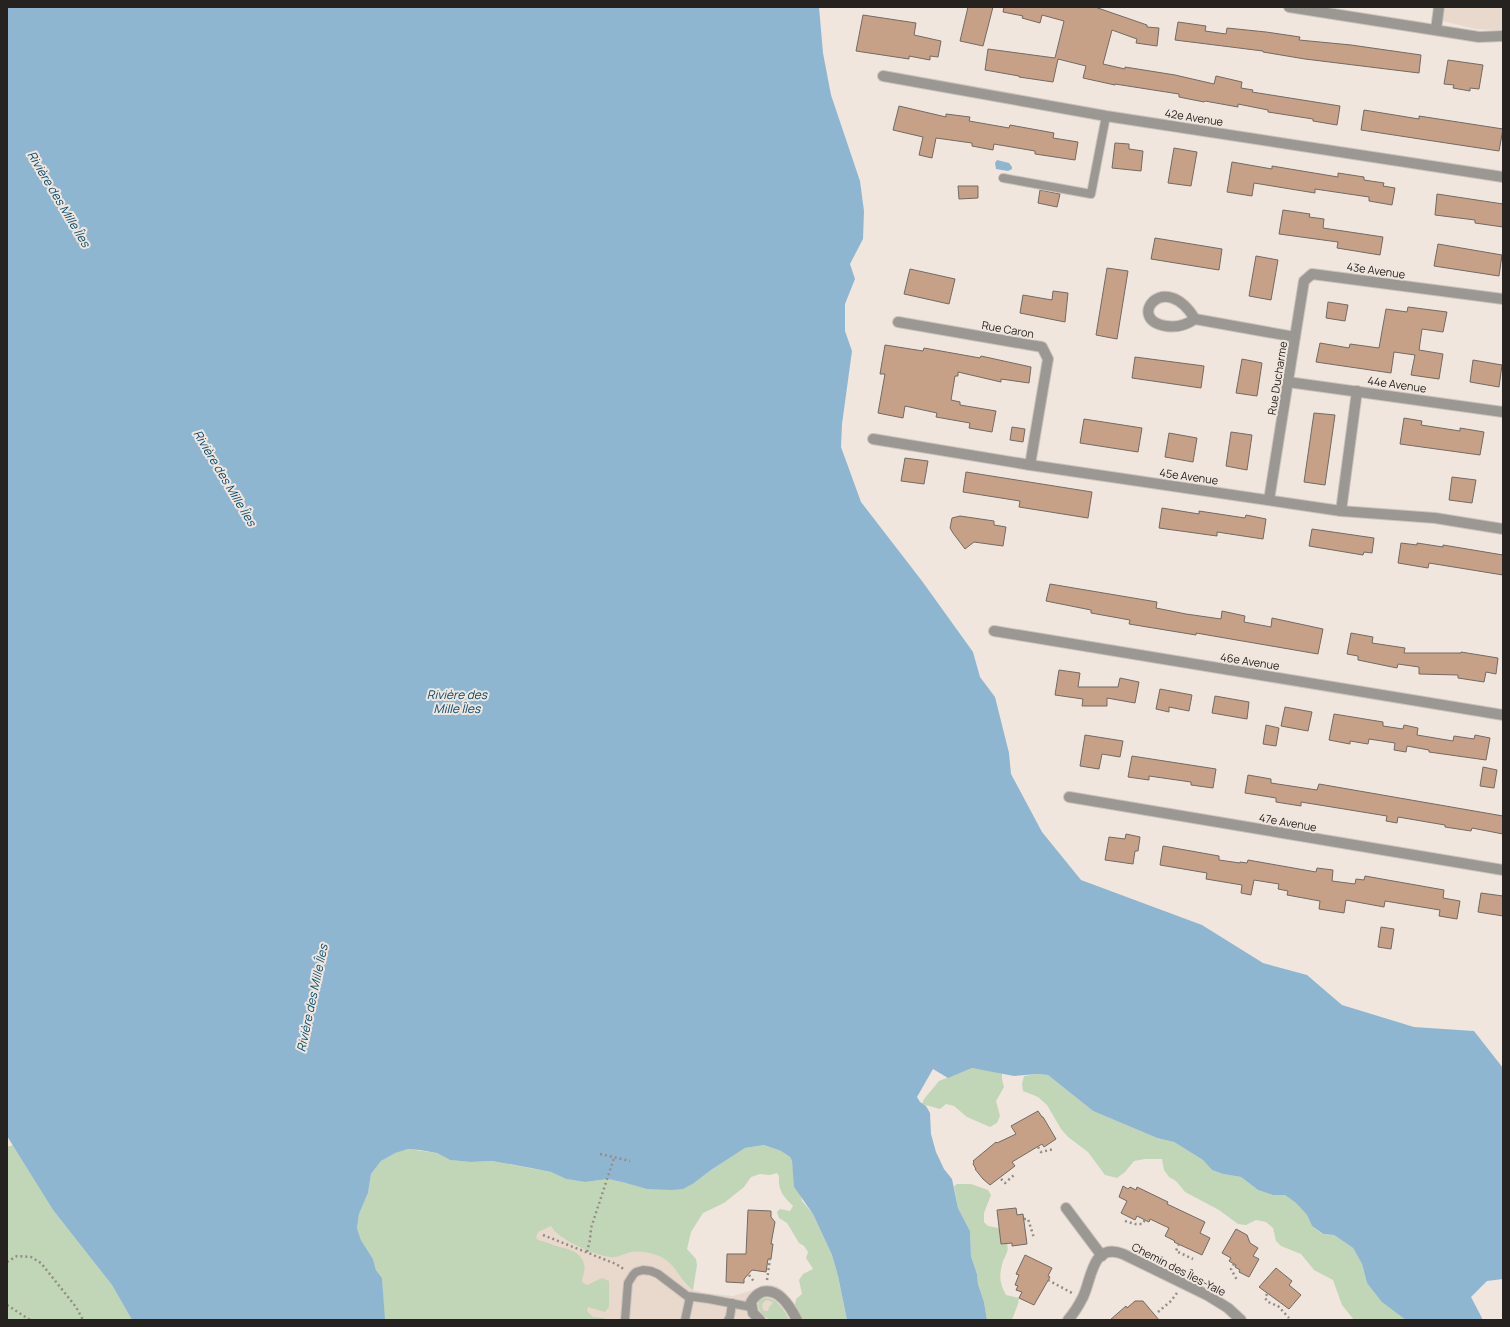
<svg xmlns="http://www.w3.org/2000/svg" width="1510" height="1327" font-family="Manrope,sans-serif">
<rect width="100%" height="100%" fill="#f0e6de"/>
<g fill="#e9d8cc">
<path d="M1444,7H1503V30L1476,29L1442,21Z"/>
<path d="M548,1219L553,1229L562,1238L580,1248L620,1256L634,1251L654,1254L661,1257L672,1263L686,1285L693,1290L705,1293L733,1296L753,1290L763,1285H771L776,1286L783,1290L792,1300L804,1320H385Z"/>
</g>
<g fill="#c1d6b6" fill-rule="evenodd">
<path d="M972,1068L1002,1073V1079L1004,1087L996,1101L1000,1116L997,1123L990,1127L967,1117L954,1106L946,1104L940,1109L922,1104L924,1099L939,1081Z"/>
<path d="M1037,1074L1048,1075L1093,1111L1157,1138L1174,1142L1203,1160L1212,1170L1223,1174L1241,1177L1258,1190L1273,1195H1285L1296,1203L1307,1215L1312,1226L1322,1234L1334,1235L1353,1248L1362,1264L1367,1283L1406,1320H1354L1342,1305L1333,1280L1314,1270L1301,1254L1281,1246L1276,1241L1273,1228L1266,1222L1256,1220L1246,1225L1238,1224L1219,1210L1185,1192L1176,1181L1169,1177L1164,1170L1162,1159H1145L1134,1161L1125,1172L1117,1178L1105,1175L1088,1152L1068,1137L1061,1129L1047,1105L1038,1097L1023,1091L1022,1084L1024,1076Z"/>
<path d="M13,1145L53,1210L112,1285L132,1320H7V1147Z"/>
<path d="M764,1145L781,1151L790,1157L792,1161L793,1170L802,1201L813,1214L832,1255L838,1276L847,1320H804L795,1305L796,1299L802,1294L799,1280L803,1274L813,1269L806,1258L808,1252L804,1246L799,1243L787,1223L779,1218L777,1212L780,1209L790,1211L793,1206C783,1196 778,1191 779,1176L777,1173L770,1175L760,1174L751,1177L744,1187L724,1203L703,1213L691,1232L687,1249L696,1259L697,1265L693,1290C679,1280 677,1265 661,1257C653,1253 637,1250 628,1253C622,1255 616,1258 610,1257C594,1255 558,1240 551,1226L538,1232L536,1237L538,1240C544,1241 548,1243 553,1245C565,1249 580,1249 584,1264C586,1270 582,1276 582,1282L587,1285L602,1278L609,1281V1307L605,1312L588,1307L587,1311L593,1317L603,1318L611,1320H385L384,1319L382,1278L376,1270L373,1259L361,1240L357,1228L359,1214L368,1193L371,1174L381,1161L395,1152L408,1149L437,1153L450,1160L471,1162L492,1161L551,1172L566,1179L585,1182L608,1179L626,1183H694L711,1170L745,1148Z"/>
<path d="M957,1184H971L988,1190L991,1195L984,1213V1222L988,1226L999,1228L1001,1244L1007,1243C1009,1252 1006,1254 1003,1261C999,1275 999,1283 1006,1295L1019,1298L1018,1304L1012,1320H987L984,1302L978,1284L977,1274L971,1256L970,1231L958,1208L954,1186Z"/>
<path d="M765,1298C777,1298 784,1310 789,1320H770C763,1315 756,1310 759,1300ZM766,1300L770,1301L773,1303L769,1307L768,1311H765L763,1310L762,1304Z"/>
</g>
<g fill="#8fb6d1">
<path d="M7,7H819L823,53L831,95L860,181L864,211L863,239L850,264L855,279L845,304V331L852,351L842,424L841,447L861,502L922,581L973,652L980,677L995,697L1009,753L1011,774L1042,832L1081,880L1202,925L1263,963L1307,975L1342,1005L1414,1027L1474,1031L1503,1068V1279L1487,1281L1471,1297L1483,1320H1406L1382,1302L1367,1283L1362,1264L1353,1248L1334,1235L1323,1234L1312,1226L1307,1215L1296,1203L1285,1195H1273L1258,1190L1241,1177L1223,1174L1212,1170L1203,1160L1174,1142L1157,1138L1093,1111L1048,1075L1037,1074L1014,1076L972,1068L948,1078L933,1069L917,1097L920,1102L926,1106L930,1113L931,1134L936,1152L944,1169L952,1179L958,1208L970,1231L971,1256L977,1274L978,1284L984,1302L987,1320H847L838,1276L832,1255L813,1214L794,1187L792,1161L790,1157L781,1151L764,1145L745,1148L711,1170L694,1183L683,1189L672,1190L647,1189L626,1183L608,1179L585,1182L566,1179L551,1172L531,1168L492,1161L471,1162L450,1160L437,1153L420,1150L408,1149L395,1153L381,1161L371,1174L368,1193L359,1214L357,1228L361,1240L373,1259L376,1270L382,1278L385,1320H132L112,1285L53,1210L7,1136Z"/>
<path d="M997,160L1009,163L1012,167V169L1008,171L996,169L995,163Z"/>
</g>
<g fill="#c6a187" stroke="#736a64">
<path d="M968,7H993L983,46L960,41Z"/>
<path d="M1004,7H1095L1147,25V27L1159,28L1157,46L1136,43L1137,39L1112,30L1103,64L1125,69V67L1175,75L1214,84L1216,76L1242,82L1241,88L1253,90L1252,92L1340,106L1337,125L1313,121V119L1268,112V110L1238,104V107L1205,101L1204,102L1179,97V94L1115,84V85L1083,78L1086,66L1058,59L1053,82L1019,77V76L985,70L988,49L1055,58L1064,21L1042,15L1040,23L1022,18L1023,16L1003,12Z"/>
<path d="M863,15L916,23L914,35L941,41L938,57L930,56V60L909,56V59L856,51Z"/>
<path d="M1178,22L1206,26L1205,31L1226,34L1227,28L1266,32L1300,37L1299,40L1351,45L1421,55L1419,73L1305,59L1263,52V51L1175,40Z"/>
<path d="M1448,60L1483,65L1479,89L1470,88V91L1453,88L1454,85L1444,84Z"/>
<path d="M899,106L946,117V114L970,117L969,121L1009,128L1010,125L1054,133L1053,138L1078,142L1075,160L1035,154V151L994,144L993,150L972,146V143L936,138L932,158L919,155L923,137L893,130Z"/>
<path d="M1364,110L1419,119V116L1503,129L1499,151L1361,130Z"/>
<path d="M1115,143L1129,144V149L1143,151L1141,171L1112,168Z"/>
<path d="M1174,148L1197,152L1191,186L1168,183Z"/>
<path d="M1232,162L1272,169V166L1338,177V173L1364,177V180L1384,183L1383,186L1395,188L1392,205L1369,201V197L1315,189V193L1254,183L1252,196L1227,192Z"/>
<path d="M958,186H978V198L959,199Z"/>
<path d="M1040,190L1060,194L1057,207L1038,203Z"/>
<path d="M1437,194L1503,204V227L1475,223V220L1435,215Z"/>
<path d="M1283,210L1310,214L1309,217L1324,219L1323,228L1383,237L1380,255L1337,248L1338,242L1279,234Z"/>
<path d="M1155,238L1222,249L1219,270L1151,259Z"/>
<path d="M1438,244L1502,255L1499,276L1434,266Z"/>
<path d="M1256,256L1278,260L1271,300L1249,296Z"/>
<path d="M1107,268L1128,271L1117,339L1096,335Z"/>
<path d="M910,269L955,279L949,304L904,294Z"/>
<path d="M1053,291L1068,293L1065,322L1020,313L1023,295L1052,300Z"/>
<path d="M1328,302L1348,305L1345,321L1326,318Z"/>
<path d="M1408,307L1447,312L1443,332L1422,329L1419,350L1443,354L1439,379L1411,375L1415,355L1394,352L1391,373L1316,362L1320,343L1349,348L1350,344L1379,348L1386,309L1407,312Z"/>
<path d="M885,345L923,351L924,348L980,358L981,356L1031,367L1029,383L1001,379V382L958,372V376H955L951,400L960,402V405L996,411L992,432L969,428L970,423L936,417L937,413L905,406L903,418L878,413L885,374H880Z"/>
<path d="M1135,357L1204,366L1201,388L1132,378Z"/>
<path d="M1242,359L1262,363L1257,396L1236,393Z"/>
<path d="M1473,360L1502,365L1499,387L1470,382Z"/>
<path d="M1314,413L1335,415L1325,485L1304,482Z"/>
<path d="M1404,418L1422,421L1421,425L1460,431V428L1484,432L1480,455L1400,444Z"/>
<path d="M1084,419L1142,428L1138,452L1080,443Z"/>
<path d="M1012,427L1025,429L1023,442L1010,440Z"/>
<path d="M1231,432L1252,435L1247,470L1226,466Z"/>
<path d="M1169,433L1197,438L1193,462L1165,457Z"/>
<path d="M905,458L928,461L924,484L901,481Z"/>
<path d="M966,472L1092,492L1088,518L1019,507L1020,501L963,492Z"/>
<path d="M1452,477L1476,480L1472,503L1449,500Z"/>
<path d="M1162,508L1199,514V511L1245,518L1246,515L1266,519L1263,539L1217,532V536L1159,528Z"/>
<path d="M960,516L994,521V525L1006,527L1003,546L974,542L965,549L953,533L950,528L952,518Z"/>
<path d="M1312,529L1374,538L1372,553L1364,552L1363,555L1309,546Z"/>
<path d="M1401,543L1417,545V543L1443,547V545L1503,555V575L1429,563L1428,568L1398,563Z"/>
<path d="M1050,584L1157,602L1156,608L1186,614L1221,619L1222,611L1245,616L1244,622L1271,627L1272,618L1323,629L1318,654L1196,633V635L1129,624L1130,620L1091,613V610L1046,601Z"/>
<path d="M1351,633L1373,637L1372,643L1405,648L1404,653H1461V652L1498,658L1496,674L1486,672L1484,682L1458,678V675L1419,674V667L1398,664L1397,668L1358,660V656L1347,654Z"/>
<path d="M1059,670L1080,673L1078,687H1118L1120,678L1139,682L1135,703L1107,698V706H1082L1083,699L1055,695Z"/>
<path d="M1160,689L1192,695L1189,711L1169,707V712L1156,709Z"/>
<path d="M1215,696L1249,702L1247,719L1212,713Z"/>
<path d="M1285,707L1312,712L1308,731L1281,726Z"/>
<path d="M1334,714L1383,722V726L1403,729L1404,725L1418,728L1417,735L1453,741L1454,736L1474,739L1475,735L1490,738L1486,760L1429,752V750L1407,746L1406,752L1394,750L1395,743L1369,739L1368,744L1350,741V744L1329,740Z"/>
<path d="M1266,725L1279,728L1276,746L1263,744Z"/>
<path d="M1085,735L1123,741L1120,757L1102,754L1099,769L1080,766Z"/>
<path d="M1132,756L1216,769L1213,788L1191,785V782L1149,776V780L1128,777Z"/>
<path d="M1483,767L1497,770L1494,788L1480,786Z"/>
<path d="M1248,775L1271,779V783L1317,790L1319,784L1503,816V834L1472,828L1471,831L1445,827V825L1398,817L1397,823L1386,821L1387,816L1301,802V806L1276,802V798L1245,793Z"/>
<path d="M1126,834L1140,837L1138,851H1135L1133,864L1105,860L1109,837L1125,839Z"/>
<path d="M1163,846L1219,856V860L1240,863V862L1247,863L1248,860L1316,872L1317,868L1333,870L1332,881L1355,884L1356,879L1364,880L1365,876L1444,890L1443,898L1460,901L1457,919L1439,916L1440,910L1385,901L1384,907L1346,900L1344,913L1319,909L1320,901L1287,895L1288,891L1278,889L1279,884L1254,880L1251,895L1241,893L1242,885L1206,879L1207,873L1160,865Z"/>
<path d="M1481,893L1503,896V916L1478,912Z"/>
<path d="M1381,927L1394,929L1391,949L1378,947Z"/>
<path d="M1038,1111L1042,1117H1043L1056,1139L1044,1147L1042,1144L1012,1162L1015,1166L990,1185L983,1179L975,1169H976L973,1164L974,1162L973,1161L996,1142L997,1143L1016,1134L1011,1126Z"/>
<path d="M1123,1186L1128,1189L1130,1187L1136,1190L1137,1187L1168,1202L1167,1204L1205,1222L1200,1233L1210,1238L1202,1255L1174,1242L1175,1241L1165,1236L1169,1228L1150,1219L1149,1222L1137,1216L1135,1220L1121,1213L1127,1201L1119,1197Z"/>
<path d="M1016,1208L1017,1215L1023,1214L1027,1244L1012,1246V1243L1001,1244L997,1210Z"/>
<path d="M748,1210L771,1211V1217L775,1222L771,1244H773L771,1259H768L766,1272L752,1270L744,1279V1283L726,1282L727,1254H746Z"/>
<path d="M1236,1229L1247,1235L1250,1243L1258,1248L1253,1256L1259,1259L1249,1277L1239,1272L1240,1270L1235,1267L1236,1265L1229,1261L1231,1258L1222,1253Z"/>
<path d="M1025,1255L1052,1268L1048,1276L1050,1277L1034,1305L1019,1298L1022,1292L1016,1290L1018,1286L1015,1285L1019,1275L1016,1274Z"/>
<path d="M1276,1268L1292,1281L1289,1285L1301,1295L1289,1309L1259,1287Z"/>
<path d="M1135,1301H1143L1159,1320H1110L1126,1306L1127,1308Z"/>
</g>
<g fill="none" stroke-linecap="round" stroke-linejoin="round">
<defs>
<g id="service">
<path d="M1003,178L1091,194L1106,116"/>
<path d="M625,1320L628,1283L633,1275L636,1272L643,1270L651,1271L658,1274L687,1296L709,1299L751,1307"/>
<path d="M685,1320L690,1297"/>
<path d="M728,1320L730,1317L732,1303"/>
</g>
<g id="minor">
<path d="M1289,7L1479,37L1503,36"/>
<path d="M1436,30L1439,7"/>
<path d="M883,76L1106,116L1503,177"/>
<path d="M1195,319C1164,268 1125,320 1166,326C1177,328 1186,325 1195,319L1295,337L1269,500"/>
<path d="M898,322L1042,347L1048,359L1030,465"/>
<path d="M1295,337L1304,281L1312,274L1503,299"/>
<path d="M1288,382L1503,412"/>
<path d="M873,439L1030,465L1341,511L1435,518L1503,529"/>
<path d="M1341,511L1357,391"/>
<path d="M994,631L1503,715"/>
<path d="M1069,797L1503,870"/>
<path d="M1066,1208L1102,1256"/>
<path d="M760,1320L753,1313L751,1302C754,1297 757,1294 762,1292C779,1287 791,1308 797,1320"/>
<path d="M1068,1320C1074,1313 1079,1305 1083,1297C1092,1278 1092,1242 1123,1254L1207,1295L1228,1308L1241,1320"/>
</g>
</defs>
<use href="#service" stroke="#ccc3bc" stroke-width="10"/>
<use href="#minor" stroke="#ccc3bc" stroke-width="12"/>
<g stroke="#948c87" stroke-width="2.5" stroke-dasharray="2 3" stroke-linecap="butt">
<path d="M1038,1147L1041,1152L1054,1149"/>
<path d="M600,1154L630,1161"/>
<path d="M1001,1179L1005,1183L1014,1175"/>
<path d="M1024,1219H1028L1034,1238"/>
<path d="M1125,1221L1135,1224H1142L1145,1220"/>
<path d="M543,1235L616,1264L625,1270"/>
<path d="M1179,1244L1176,1251L1193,1259"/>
<path d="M587,1252L590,1240L591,1228L614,1158"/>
<path d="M7,1262L17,1256L31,1257L41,1263L76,1307L83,1320"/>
<path d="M1234,1264L1231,1269L1237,1280"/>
<path d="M749,1275L755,1283"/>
<path d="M767,1280L770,1259"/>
<path d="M1048,1280L1072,1293"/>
<path d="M1267,1294L1265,1298L1268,1302L1278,1306L1289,1318"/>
<path d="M7,1305L30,1320"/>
<path d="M1158,1312L1171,1301L1177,1293"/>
</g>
<use href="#service" stroke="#9b9894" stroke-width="8"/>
<use href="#minor" stroke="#9b9894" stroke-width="10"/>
</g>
<g text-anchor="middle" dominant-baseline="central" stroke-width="4" stroke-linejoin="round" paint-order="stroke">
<g font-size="11" fill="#262220" stroke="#f0e6de">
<text transform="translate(1194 117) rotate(9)">42e Avenue</text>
<text transform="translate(1376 270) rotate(8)">43e Avenue</text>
<text transform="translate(1008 329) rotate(10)">Rue Caron</text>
<text transform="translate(1277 378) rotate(-81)">Rue Ducharme</text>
<text transform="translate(1397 384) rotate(8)">44e Avenue</text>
<text transform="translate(1189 476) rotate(8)">45e Avenue</text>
<text transform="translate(1250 661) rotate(9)">46e Avenue</text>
<text transform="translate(1288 822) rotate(10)">47e Avenue</text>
<text transform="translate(1179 1269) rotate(27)">Chemin des Îles-Yale</text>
</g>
<g font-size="12" font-style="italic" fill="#024b6f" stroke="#f0e6de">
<text transform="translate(59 199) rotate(59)">Rivière des Mille Îles</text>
<text transform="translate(225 478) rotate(59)">Rivière des Mille Îles</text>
<text x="457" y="694">Rivière des<tspan x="457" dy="14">Mille Îles</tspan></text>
<text transform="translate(312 998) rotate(-78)">Rivière des Mille Îles</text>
</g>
</g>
<rect width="1510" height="1327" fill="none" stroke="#262220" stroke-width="16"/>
</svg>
